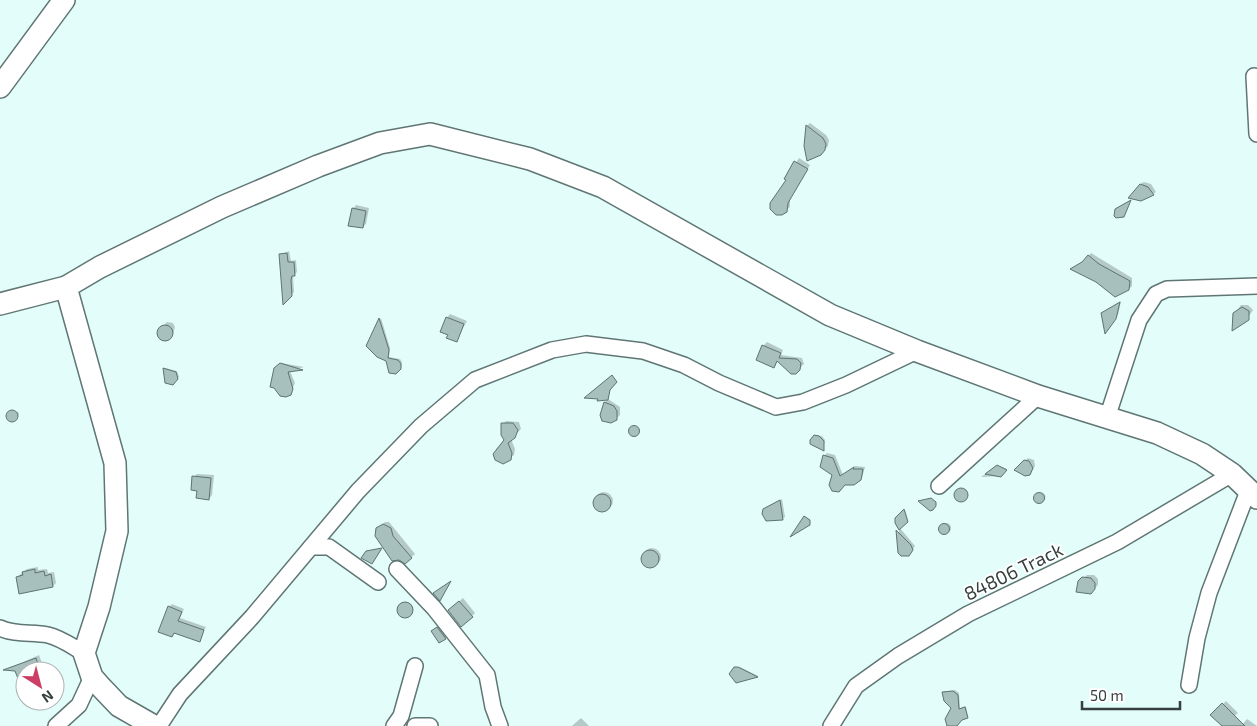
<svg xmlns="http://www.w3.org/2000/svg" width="1257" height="726" font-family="'Exo 2',sans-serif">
<rect width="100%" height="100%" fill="#e3fdfa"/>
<g fill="#0003">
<path d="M810,123L826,135L829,140L828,146L820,154L806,146L807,126Z"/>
<path d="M799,158L810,165L790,198V207L786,210L788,180L785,179Z"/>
<path d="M1144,182L1151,184L1156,192L1153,194L1140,184Z"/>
<path d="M356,205L369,208L366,224L362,227L353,209Z"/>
<path d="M289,251L291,261L296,260L297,272L293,276L294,292L284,303L280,255Z"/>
<path d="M1091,253L1132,278V286L1129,289L1096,281L1072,268L1085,260Z"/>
<path d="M1121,301L1118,315L1107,330L1103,313Z"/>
<path d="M1241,305H1248L1253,310L1246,321L1235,313Z"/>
<path d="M450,314L467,321L456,340L449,334L447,318Z"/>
<path d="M381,318L390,348L389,357L400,359L402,362L401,368L394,373L388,370L387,360L367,345Z"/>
<path d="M167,322L173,323L175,327L173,334L165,339L161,338L159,330Z"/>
<path d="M767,342L783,350L781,355L802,358L804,364L794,373L778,360L774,366L763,346Z"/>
<path d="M281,363L304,367L290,371L295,383L290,394L275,369Z"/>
<path d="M165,368L177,371L179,377L172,383Z"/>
<path d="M608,399L620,407V415L616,419L605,402Z"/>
<path d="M11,410L18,412L19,414L14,420L9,419Z"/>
<path d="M506,421L519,422L521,429L511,439L515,449L514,455L503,463L495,457L496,449L506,440L503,424Z"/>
<circle cx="635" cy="431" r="4.5"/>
<path d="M815,435L822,436L825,440L823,450L813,446L811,442Z"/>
<path d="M827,453L835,455L843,475L855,466L865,467L862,478L859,481L834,475L824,456Z"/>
<path d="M1028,458L1034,460L1035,466L1030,474L1023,475L1016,470Z"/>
<path d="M997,465L1007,469L1001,476L981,477Z"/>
<path d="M197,474L214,475L212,495L209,499L198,490L193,477Z"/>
<circle cx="962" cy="494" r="6"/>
<circle cx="604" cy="501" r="9"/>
<circle cx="1041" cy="497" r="4.5"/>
<path d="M782,499L785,517L782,519L766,507Z"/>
<path d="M905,510L908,520L900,528L915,546L911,552H899V528L896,519Z"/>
<path d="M385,522H389L415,554L405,563L377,529Z"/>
<circle cx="946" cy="528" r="5"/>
<circle cx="652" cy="557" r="9"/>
<path d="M38,567V570L47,569L48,573L54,572L56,583L53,586L17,577L27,569Z"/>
<path d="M1087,575H1094L1098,579V585L1090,593L1079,582Z"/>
<path d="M463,598L475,613L472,616L453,607Z"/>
<circle cx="406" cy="609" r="7"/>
<path d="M172,604L184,609L180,618L206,627L199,640L174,633L172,636L169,607Z"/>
<path d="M441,625L449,635L440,642L433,631Z"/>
<path d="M39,655L45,671H25V686L22,687L15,666Z"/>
<path d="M740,667L758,676L736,681L733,669Z"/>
<path d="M955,690L959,693L960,708L966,706L968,717L952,708L943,692Z"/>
<path d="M1226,701L1238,713L1223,726L1212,715Z"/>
<path d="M581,718L589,726H572L573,725Z"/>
<path d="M1247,719L1257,726H1241Z"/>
</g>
<g fill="#a7c0bd" stroke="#5d7471">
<path d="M806,125L823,138L826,144L825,150L821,155L807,161L804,146Z"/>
<path d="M794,161L808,169L788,203L787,212L782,215H776L770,209V203L786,180L784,179Z"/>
<path d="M1140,184L1148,187L1154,195L1141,201L1128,198Z"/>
<path d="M1131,200L1124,217L1116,218L1114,216L1115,209Z"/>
<path d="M352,208L366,211L363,228L348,226Z"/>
<path d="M287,253L288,262H294L295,276H292L291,280L292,296L283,305L279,254Z"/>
<path d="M1088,255L1099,264L1130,281L1129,290L1115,297L1096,282L1070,269L1082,262Z"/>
<path d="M1120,302L1116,319L1105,334L1101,313Z"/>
<path d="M1242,307L1249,311V320L1232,331L1233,313Z"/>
<path d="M446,317L464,324L457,342L446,338L448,335L440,332Z"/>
<path d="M379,318L389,350L388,358L398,360L401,364V369L396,374L389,373L386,361L377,357L366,346Z"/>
<circle cx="165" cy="333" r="8"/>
<path d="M762,345L781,353L779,358L797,359L801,363L800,370L796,374H791L777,361L774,368L756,360Z"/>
<path d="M280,363L303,370L288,372L293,389L291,395L286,397L280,396L274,388L270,387L274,368Z"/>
<path d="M163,368L176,372L178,379L173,385L165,383Z"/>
<path d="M612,375L617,382L610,390L608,400L597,401L598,399L584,398Z"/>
<path d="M604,402L614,406L617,411V420L611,423L602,421L600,415Z"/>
<circle cx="12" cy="416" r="6"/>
<path d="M501,423H513L518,430L515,438L508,443L512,453L511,460L503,464L495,460L493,454L504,440L501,435Z"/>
<circle cx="634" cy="431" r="5.5"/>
<path d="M814,435L819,436L824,441V451L810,444V440Z"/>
<path d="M823,455L833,458L840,476L854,467L853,469H863L861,480L854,485H845L839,492L832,491L829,485L832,475L820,467Z"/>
<path d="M1024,460L1029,461L1033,468L1030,475L1025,476L1014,470Z"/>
<path d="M997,465L1007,470L1001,477L985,474Z"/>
<path d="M192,476L211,478L209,500L196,498L197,491L191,490Z"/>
<circle cx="961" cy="495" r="7"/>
<circle cx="1039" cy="498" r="5.5"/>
<circle cx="602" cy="503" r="9"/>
<path d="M931,498L936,502V506L933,510L930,511L918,501Z"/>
<path d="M780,500L783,520L766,521L762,514L763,509Z"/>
<path d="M904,509L908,522L899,530L895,523V518Z"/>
<path d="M804,516L810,520V525L790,537Z"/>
<circle cx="944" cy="529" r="5.5"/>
<path d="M383,524L391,528L393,536L412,558L405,564L399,560L392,561L375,536L376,528Z"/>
<path d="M896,530L911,545L913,550L909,556H901L898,553Z"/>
<path d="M382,548L372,564L361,558L366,551Z"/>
<circle cx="650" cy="559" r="9"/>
<path d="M35,569V573L44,571L45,576L51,574L53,587L19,594L16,577L23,575L22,572Z"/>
<path d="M1082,577L1091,578L1095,583V589L1091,594L1076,592L1078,581Z"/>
<path d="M451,581L440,601L433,593Z"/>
<path d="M459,601L473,617L461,627L448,610Z"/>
<circle cx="405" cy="610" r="8"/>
<path d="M168,606L182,612L178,621L204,630L200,642L174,633L172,637L158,632Z"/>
<path d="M437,627L446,639L439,643L431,631Z"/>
<path d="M36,658L40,671H25L24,694L15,671L3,670Z"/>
<path d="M734,667H738L758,677L736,683L729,674Z"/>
<path d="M953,691L958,695L959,709L965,707L968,718L962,720L957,726H947L945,719L951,708L944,701L942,692Z"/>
<path d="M1222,703L1245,726H1222L1210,715Z"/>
</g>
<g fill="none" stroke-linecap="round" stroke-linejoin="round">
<defs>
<g id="street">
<path d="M1254,76L1257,134"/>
<path d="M1107,418L1139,320L1156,294L1167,289L1257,286"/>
<path d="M939,486L1038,396"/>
<path d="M311,547H329L378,582"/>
<path d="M397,569L434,608L487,675L493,707L500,726"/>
<path d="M0,628C15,635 32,632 48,635C61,638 73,647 84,653"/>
<path d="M1189,685L1197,638L1209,593L1248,491"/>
<path d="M56,726L79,705L92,677"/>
<path d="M159,726L180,694L252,617L358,491L421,426L475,380L552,350L586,344L643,351L684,365L719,383L776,407L803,402L846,385L917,351"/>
<path d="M394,726L401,716L415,666"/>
<path d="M415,726H430"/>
<path d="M831,726L856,686L898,656L968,614L1117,542L1232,474"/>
</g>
<g id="secondary">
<path d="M0,87L64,0"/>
<path d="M66,287L115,463L117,531L99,607L84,653L92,677L99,685L119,706L154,726"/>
<path d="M0,304L66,287L100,267L222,207L318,166L380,143L430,134L530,159L603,187L830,315L917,351L1038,396L1157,433L1202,454L1232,474L1257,498"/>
</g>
</defs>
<use href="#street" stroke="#5f7674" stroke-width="18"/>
<use href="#secondary" stroke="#5f7674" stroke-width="24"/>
<use href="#street" stroke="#fff" stroke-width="15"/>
<use href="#secondary" stroke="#fff" stroke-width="21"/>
</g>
<g text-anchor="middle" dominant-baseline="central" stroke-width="4" stroke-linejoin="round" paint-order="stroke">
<g font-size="19" fill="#353f3e" stroke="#fff">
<text transform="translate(1013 571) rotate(-26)">84806 Track</text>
</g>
</g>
<g transform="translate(40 686) rotate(144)"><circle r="24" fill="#ffffff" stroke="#aeb2b2"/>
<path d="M0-4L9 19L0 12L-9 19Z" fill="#cd3e64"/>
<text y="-8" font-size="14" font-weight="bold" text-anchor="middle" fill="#353f3e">N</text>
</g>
<path d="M1082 701v8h98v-8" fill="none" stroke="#353f3e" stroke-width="2.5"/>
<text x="1090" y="701" font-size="15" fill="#353f3e" stroke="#ffffff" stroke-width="4" paint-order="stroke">50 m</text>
</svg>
